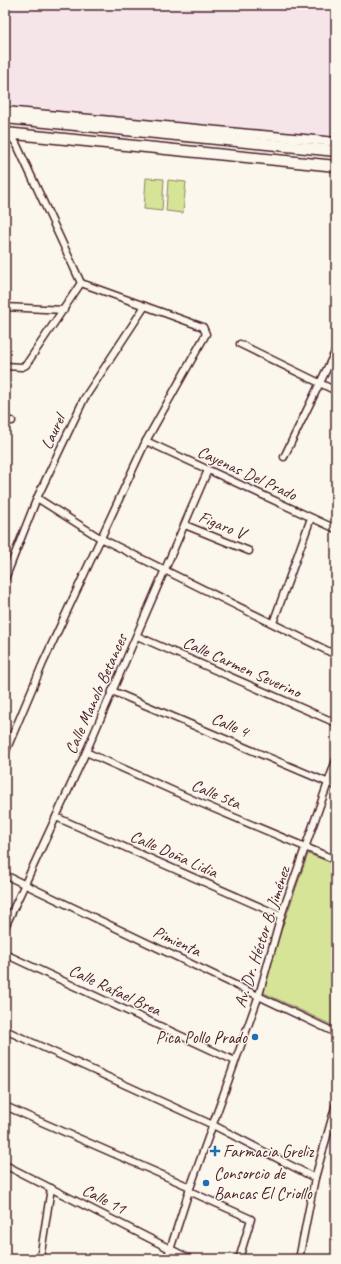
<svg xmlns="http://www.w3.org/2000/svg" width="341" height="1264" font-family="Caveat,sans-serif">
<rect width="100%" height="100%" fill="#fbf7ec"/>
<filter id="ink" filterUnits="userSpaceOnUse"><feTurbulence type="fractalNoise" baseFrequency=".025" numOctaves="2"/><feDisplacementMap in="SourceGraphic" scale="8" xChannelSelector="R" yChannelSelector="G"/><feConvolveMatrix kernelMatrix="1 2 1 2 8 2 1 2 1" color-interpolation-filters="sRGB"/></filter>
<g filter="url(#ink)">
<path fill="#f6e5e8" d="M5,5H336V149L5,117Z"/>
<g fill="#d5e497" stroke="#908261">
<path d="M146,178L164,179L162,211L144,209Z"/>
<path d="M168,180L186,182L183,213L166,211Z"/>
<path d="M308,854L336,864V1027L260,991Z"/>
</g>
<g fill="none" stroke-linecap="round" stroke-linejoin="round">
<defs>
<g id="minor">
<path d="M5,307L64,310"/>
<path d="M240,344L336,391"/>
<path d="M5,366L22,367L26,365L81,283"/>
<path d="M5,421H12"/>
<path d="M146,441L336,529"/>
<path d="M284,457L336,350"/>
<path d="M37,498L100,538L336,655"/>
<path d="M185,525L249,551"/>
<path d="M5,579L37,498L84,399L145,306"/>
<path d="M273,623L311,518"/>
<path d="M137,636L336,723"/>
<path d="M112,691L336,786"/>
<path d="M86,752L205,805L336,860"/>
<path d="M5,753L43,663L146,441L206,334L203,327L81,283L16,143L7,133"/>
<path d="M56,817L281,916"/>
<path d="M5,875L336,1033"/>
<path d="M5,927L86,752L208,470"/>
<path d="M5,954L235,1061"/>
<path d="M5,1030L213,1125L315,1178"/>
<path d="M5,1106L190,1187"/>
<path d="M5,1165L190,1259"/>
<path d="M189,1191L251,1219L239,1259"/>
<path d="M40,1259L51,1188"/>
<path d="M167,1259L189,1191L259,995L281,916L336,760"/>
<path d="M299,1259L315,1178L336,1104"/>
</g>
<path id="tertiary" d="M5,111L336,142"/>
<g id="primary">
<path d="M5,118L336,151"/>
<path d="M5,133L336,166"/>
</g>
</defs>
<use href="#minor" stroke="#4a1f2b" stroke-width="9"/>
<use href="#tertiary" stroke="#4a1f2b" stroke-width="11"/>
<use href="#primary" stroke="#4a1f2b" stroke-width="13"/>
<use href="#minor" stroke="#fbf7ec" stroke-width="6"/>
<use href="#tertiary" stroke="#fbf7ec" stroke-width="8"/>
<use href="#primary" stroke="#fbf7ec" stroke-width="10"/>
</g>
</g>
<g fill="#1f6fb2" stroke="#fbf7ec" stroke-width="1.5">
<circle cx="255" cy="1037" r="4"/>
<path d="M213 1145h4v4h4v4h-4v4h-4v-4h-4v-4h4z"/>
<circle cx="206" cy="1183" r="4"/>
</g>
<g text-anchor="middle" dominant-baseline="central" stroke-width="3" stroke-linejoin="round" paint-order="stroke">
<g font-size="17" fill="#4a1f2b" stroke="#fbf7ec">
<text transform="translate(53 432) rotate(-65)">Laurel</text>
<text transform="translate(247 473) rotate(25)">Cayenas Del Prado</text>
<text transform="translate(222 525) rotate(22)">Figaro V</text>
<text transform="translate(242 667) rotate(24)">Calle Carmen Severino</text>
<text transform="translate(96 694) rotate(-66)">Calle Manolo Betances</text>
<text transform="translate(230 725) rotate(23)">Calle 4</text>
<text transform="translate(216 794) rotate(23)">Calle 5ta</text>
<text transform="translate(174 854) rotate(24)">Calle Doña Lidia</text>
<text transform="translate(262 937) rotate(-72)">Av. Dr. Héctor B. Jiménez</text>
<text transform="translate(177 941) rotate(25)">Pimienta</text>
<text transform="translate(115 990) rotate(25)">Calle Rafael Brea</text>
<text transform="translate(104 1199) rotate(27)">Calle 11</text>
</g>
<g font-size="17" fill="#4a1f2b" stroke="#fbf7ec" text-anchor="start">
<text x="247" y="1037" text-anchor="end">Pica Pollo Prado</text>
<text x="223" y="1151">Farmacia Greliz</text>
<text x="214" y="1173">Consorcio de<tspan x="214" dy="20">Bancas El Criollo</tspan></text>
</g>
</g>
<rect width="341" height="1264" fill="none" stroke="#fbf7ec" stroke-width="20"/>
<rect x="10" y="10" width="321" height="1244" fill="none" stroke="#4a1f2b" stroke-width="1.5" filter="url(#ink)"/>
</svg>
